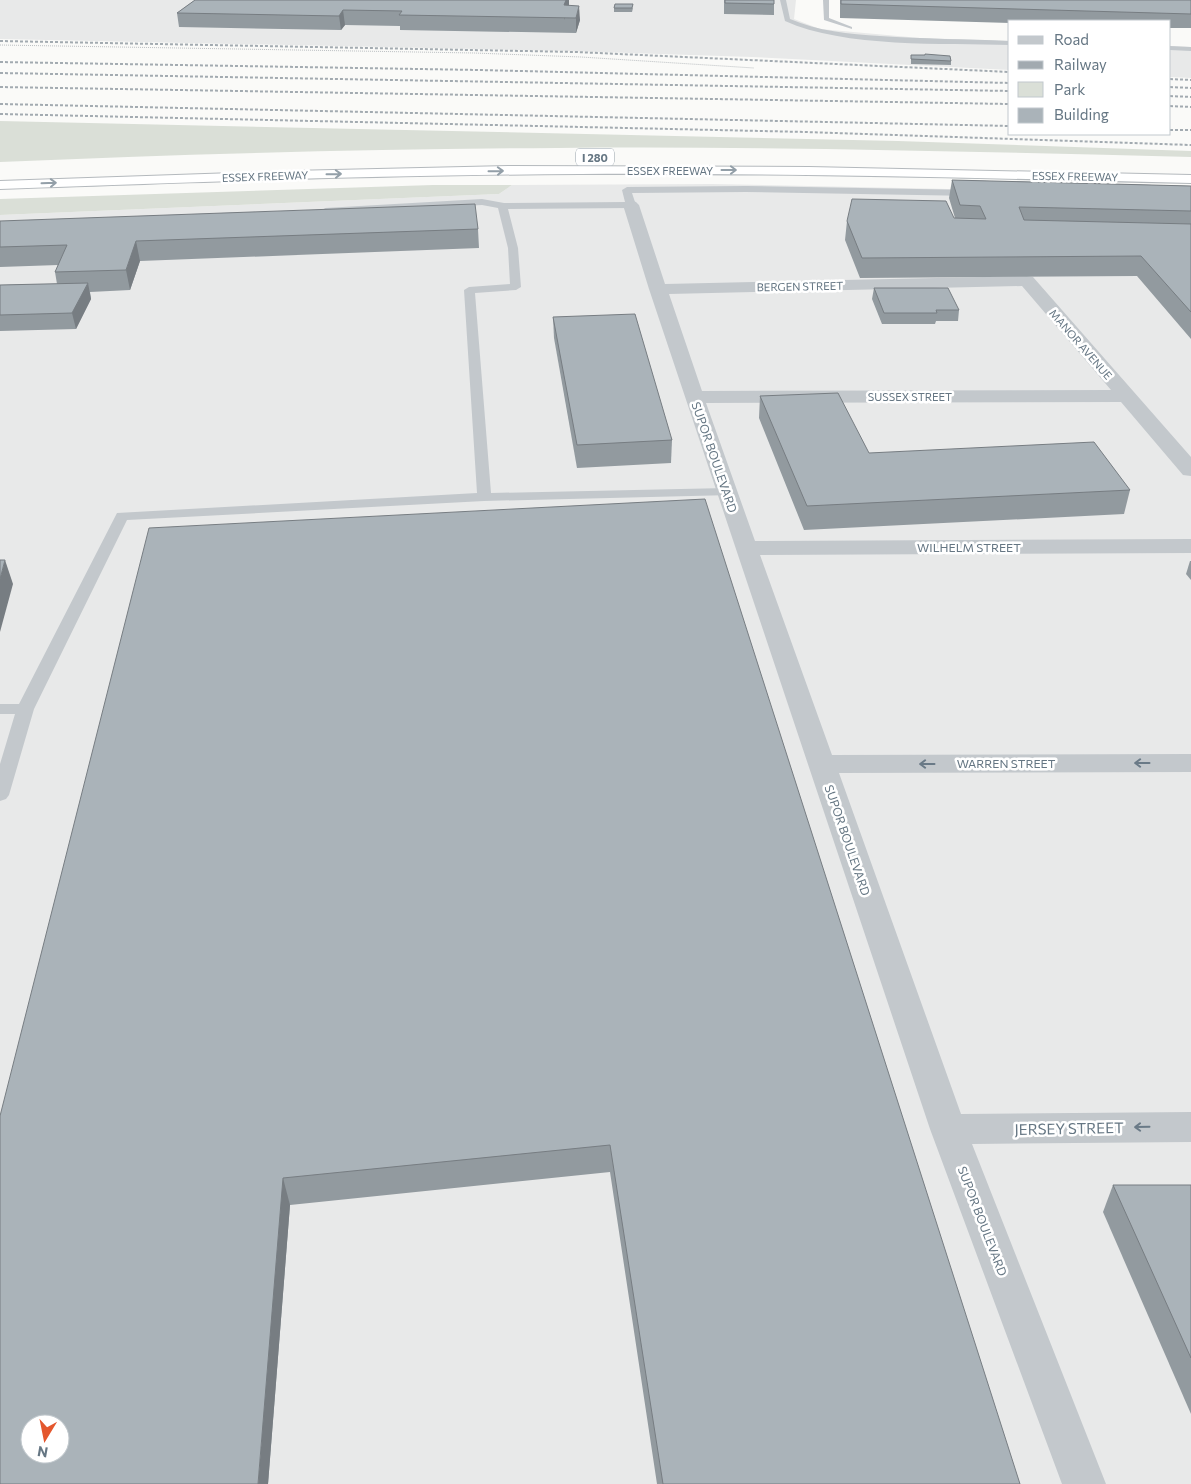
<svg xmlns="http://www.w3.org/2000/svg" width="1191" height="1484" font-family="Commissioner,sans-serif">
<rect width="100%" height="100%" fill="#fafaf8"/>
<g fill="#e8e9e9" fill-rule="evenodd">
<path d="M0,0H796L794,19L820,29L920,38L1010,41V70L752,57L568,51L0,39Z"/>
<path d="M1170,46L1191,47V78L1170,77Z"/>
<path d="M712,184L1191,194V1484H0V215L499,194L512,185ZM30,1424H60V1454H30Z"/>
</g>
<g fill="#dadfd7">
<path d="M0,121L898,141L1191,151V157C980,152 768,146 557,148C371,149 185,154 0,162Z"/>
<path d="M433,185H512L499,194L0,215V199Z"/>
</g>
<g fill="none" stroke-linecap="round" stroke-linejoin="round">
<defs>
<path id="highway" d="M508,166L809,167L1191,175V183C988,178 784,173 580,174C387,175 193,182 0,189V181L290,171Z"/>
</defs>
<use href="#highway" stroke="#b4b9bd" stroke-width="2"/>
<path stroke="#bbbfc2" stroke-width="1" stroke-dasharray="1 1" stroke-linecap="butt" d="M0,45L474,53L581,57L754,68"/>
<g fill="#c3c8cc" fill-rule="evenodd">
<path d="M780,0H786L790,19C818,31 849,34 880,36C923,39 966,39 1010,41V45C944,43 844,48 785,21Z"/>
<path d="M823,0H829V18L852,27V29L824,20Z"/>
<path d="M1170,46L1191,47V51L1170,50Z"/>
<path d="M746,186L973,190L978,193L973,196L746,192L632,193L636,205L631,208L508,209L518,248L521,287L516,290L475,293L491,493L727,488L732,489L734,492L732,495L484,501L127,520L34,709L9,795L6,799L0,801V764L15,714H0V704H19L117,513L477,493L464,290L469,287L510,284L508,248L498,208L482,205L328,213L323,210L325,208L482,199L504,203L625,202L622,190L627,187Z"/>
</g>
<path fill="#c3c8cc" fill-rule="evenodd" d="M631,200L636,202L639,205L665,284L1027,276L1033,277L1191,457V476L1183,475L1121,402L706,403L755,541L1191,539V553L760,555L832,755L1191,754V772L839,773L961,1114L1191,1112V1142L972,1144L1106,1484H1062L930,1129L649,289L623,205L626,202ZM1022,286L1111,390L702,391L669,294Z"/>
<use href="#highway" fill="#fff" fill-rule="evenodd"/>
<g stroke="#a2aab0" stroke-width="2" stroke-dasharray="3 2" stroke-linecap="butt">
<path d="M0,41L576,52L1010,72"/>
<path d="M0,62L479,70L1010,83"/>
<path d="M0,73L1010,91"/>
<path d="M1170,79L1191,80"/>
<path d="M0,87L1010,104"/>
<path d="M1170,87L1191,88"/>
<path d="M1170,96L1191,97"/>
<path d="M0,104L1010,126"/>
<path d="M1170,106L1191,107"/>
<path d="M0,114L806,132L1191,145"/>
<path d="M1170,130H1191"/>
</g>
</g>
<g fill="#929a9f">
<path d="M195,0H569V5L580,20L576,33L400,30V26L345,25L341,30L179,27L177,13Z"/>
<path d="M724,0H774V15L724,14Z"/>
<path d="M840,0H1191V28H1170V21H1010V23L840,18Z"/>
<path d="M614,8H633L632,12H614Z"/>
<path d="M911,55L951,61V65L911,64Z"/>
<path d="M952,180L1191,186V339L1137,276L860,278L845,240L847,221L955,218L949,198Z"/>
<path d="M0,221L478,229L479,248L140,261L130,290L90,292L91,299L76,329L0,331V285L57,284L55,272L58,265L0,267Z"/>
<path d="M874,288L959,310L958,321H936L935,324H882L872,299Z"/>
<path d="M553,317L672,440L671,463L577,468L554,338Z"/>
<path d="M760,396L869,453L1130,490L1124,514L804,530L759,418Z"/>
<path d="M149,528L1020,1484H657L610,1172L290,1205L268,1484Z"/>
<path d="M1190,561H1191V580L1186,574Z"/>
<path d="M1113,1185H1191V1414L1103,1212Z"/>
</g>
<g fill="#777d82">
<path d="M566,0H569V5L564,20V5Z"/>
<path d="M579,6L580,20L576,33V18Z"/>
<path d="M343,10L345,25L341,30L339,16Z"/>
<path d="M136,241L140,261L130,290L126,270Z"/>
<path d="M88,283L91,299L76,329L72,313Z"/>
<path d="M5,560L13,584L0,632V579Z"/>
<path d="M283,1178L290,1205L268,1484H258Z"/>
</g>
<g fill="#aab3b9" stroke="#777d82" fill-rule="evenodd">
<path d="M195,0H566L564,5L579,6L576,18L399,15L402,11L343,10L339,16L177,13Z"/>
<path d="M725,0H774V4L725,3Z"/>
<path d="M841,0H1191V14L841,4Z"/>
<path d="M615,4H633L632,8H614Z"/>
<path d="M925,54L950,56L951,61L911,59V55H925Z"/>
<path d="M952,180L1191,186V211L1019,207L1024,220L1191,224V312L1141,256L862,258L847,221L852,199L946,201L954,218L986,219L980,206L960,205Z"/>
<path d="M475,204L478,229L136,241L126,270L55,272L67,245L0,247V221Z"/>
<path d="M88,283L72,313L0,315V285Z"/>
<path d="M874,288H948L959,310H936L937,313H884Z"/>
<path d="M635,314L672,440L577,445L553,317Z"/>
<path d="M838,393L869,453L1094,442L1130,490L807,506L760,396Z"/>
<path d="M705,499L1020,1484H663L610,1145L283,1178L258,1484H0V1116L149,528ZM30,1424H60V1454H30Z"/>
<path d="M0,560H5L0,579Z"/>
<path d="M1113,1185H1191V1358Z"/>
</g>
<defs><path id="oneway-shaft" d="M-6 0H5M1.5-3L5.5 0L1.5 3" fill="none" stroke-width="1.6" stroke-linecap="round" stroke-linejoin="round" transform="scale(1.25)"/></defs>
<g stroke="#939fa8">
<use href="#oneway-shaft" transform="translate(729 170)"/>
<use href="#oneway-shaft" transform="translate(496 171) rotate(-1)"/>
<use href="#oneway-shaft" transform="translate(334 174) rotate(-1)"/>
<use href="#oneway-shaft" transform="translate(49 183) rotate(-2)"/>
</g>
<g stroke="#6a7a87">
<use href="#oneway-shaft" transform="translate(1142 763) rotate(180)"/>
<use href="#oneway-shaft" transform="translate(927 764) rotate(180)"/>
<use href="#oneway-shaft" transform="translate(1142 1127) rotate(179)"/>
</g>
<g text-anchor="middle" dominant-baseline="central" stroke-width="5" stroke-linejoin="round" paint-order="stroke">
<rect fill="#fff" stroke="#939fa8" stroke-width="1" x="576" y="148.5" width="38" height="17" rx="4"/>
<g font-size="11" font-weight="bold" fill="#657683">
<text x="595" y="157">I 280</text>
</g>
<g font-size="11" fill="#657683" stroke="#fff">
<text x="670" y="170">ESSEX FREEWAY</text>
<text transform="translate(265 176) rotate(-2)">ESSEX FREEWAY</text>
<text transform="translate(1075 176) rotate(1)">ESSEX FREEWAY</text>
<text transform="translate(800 286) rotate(-1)">BERGEN STREET</text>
<text transform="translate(1081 344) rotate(49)">MANOR AVENUE</text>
<text x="910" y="396">SUSSEX STREET</text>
</g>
<g font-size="12" fill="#657683" stroke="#fff">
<text transform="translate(715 457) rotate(71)">SUPOR BOULEVARD</text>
<text x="969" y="547">WILHELM STREET</text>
<text x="1006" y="763">WARREN STREET</text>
<text transform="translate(848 840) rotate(71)">SUPOR BOULEVARD</text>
<text transform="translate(983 1221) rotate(69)">SUPOR BOULEVARD</text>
</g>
<g font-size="15" fill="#657683" stroke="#fff">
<text transform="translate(1069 1128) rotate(-1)">JERSEY STREET</text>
</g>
</g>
<rect x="1008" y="20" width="162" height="115" fill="#ffffff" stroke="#c1c8cd"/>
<rect x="1018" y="36" width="25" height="8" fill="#c3c8cc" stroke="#c1c8cd"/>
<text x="1054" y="45" font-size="15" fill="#657683">Road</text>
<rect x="1018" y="61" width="25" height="8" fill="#a2aab0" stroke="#c1c8cd"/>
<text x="1054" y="70" font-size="15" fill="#657683">Railway</text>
<rect x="1018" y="82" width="25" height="15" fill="#dadfd7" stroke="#c1c8cd"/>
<text x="1054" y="95" font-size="15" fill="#657683">Park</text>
<rect x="1018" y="108" width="25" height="15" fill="#aab3b9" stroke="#c1c8cd"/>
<text x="1054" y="120" font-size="15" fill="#657683">Building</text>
<g transform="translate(45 1439) rotate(190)"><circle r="24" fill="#ffffff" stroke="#c1c8cd"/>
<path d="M0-4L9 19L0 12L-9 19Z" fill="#e4572e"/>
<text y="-8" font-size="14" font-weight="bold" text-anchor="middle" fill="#657683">N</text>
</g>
</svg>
